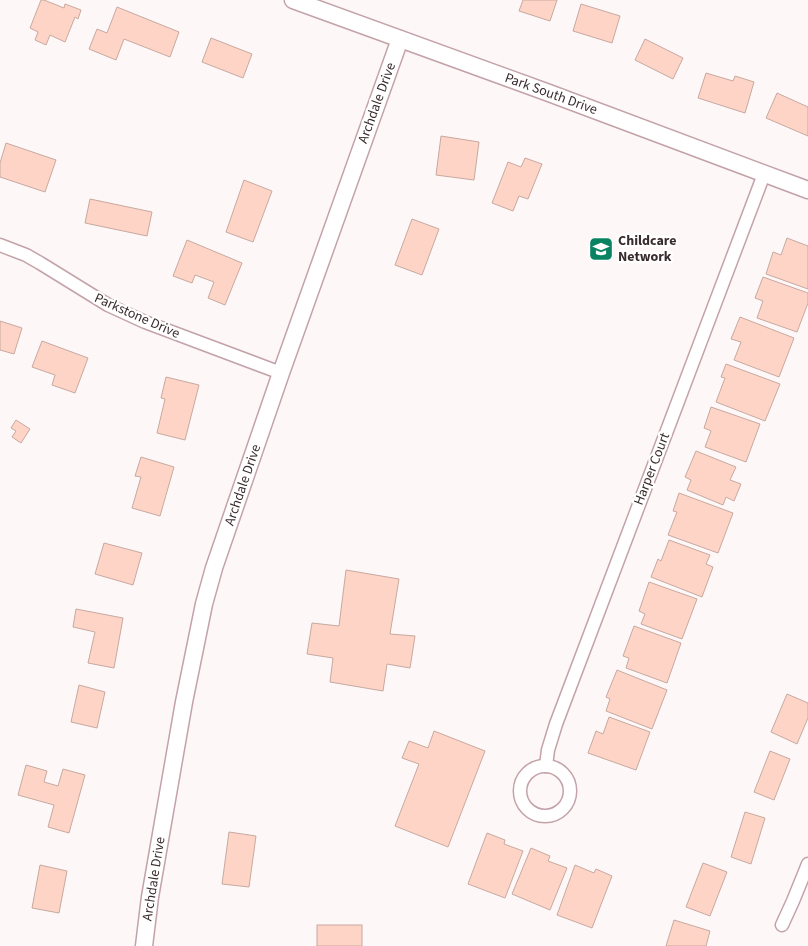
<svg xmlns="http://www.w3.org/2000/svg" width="808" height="946" font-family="'Source Sans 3',sans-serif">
<rect width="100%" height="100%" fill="#fef7f8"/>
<g fill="#fed4c7" stroke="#c7a99f">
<path d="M41,0H44L64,8L65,4L81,10L78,19L75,17L65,42L50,35L46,45L35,40L38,32L30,28Z"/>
<path d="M523,0H557L550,21L519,11Z"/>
<path d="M581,4L620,16L612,43L573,31Z"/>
<path d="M117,7L179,32L170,57L124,39L116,60L89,49L97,29L107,33Z"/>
<path d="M211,38L252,54L243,78L202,62Z"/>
<path d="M645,39L683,58L673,79L635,60Z"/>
<path d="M706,73L733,81L735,76L754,82L745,113L698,98Z"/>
<path d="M777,93L808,107V136L766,118Z"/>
<path d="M441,136L479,142L474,180L436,175Z"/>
<path d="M6,143L56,160L45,192L0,177V163Z"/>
<path d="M525,158L542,164L528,199L519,196L513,211L492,203L508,162L521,167Z"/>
<path d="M244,180L272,191L253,242L226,232Z"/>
<path d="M90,199L152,212L147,236L85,223Z"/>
<path d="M412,219L439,229L422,275L395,265Z"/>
<path d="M787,238L808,246V289L766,274L773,252L781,255Z"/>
<path d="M187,240L242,263L225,305L208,298L214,282L195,275L192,283L173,276Z"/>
<path d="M763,277L808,293V303L797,332L757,318L763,301L755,298Z"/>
<path d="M740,317L794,338L779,377L734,360L741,342L731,339Z"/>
<path d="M0,321L22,328L14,354L0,350Z"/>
<path d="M42,341L88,358L75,393L52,385L55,375L32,367Z"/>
<path d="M726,364L780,384L765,421L716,402L725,378L721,377Z"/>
<path d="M166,377L199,385L185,440L157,433L165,399L161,398Z"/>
<path d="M711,407L760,424L746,462L705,447L711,431L704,428Z"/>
<path d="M16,420L30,429L21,443L12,437L16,431L11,428Z"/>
<path d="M696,451L736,467L730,480L741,484L734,501L726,497L723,505L687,490L691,480L685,477Z"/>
<path d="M141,457L174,467L160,516L132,508L141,477L135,476Z"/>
<path d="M679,493L733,513L718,553L668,535L677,512L673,511Z"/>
<path d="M669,540L710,555L706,564L713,567L702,597L651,577L658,559L661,561Z"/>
<path d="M104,543L142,553L133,585L95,574Z"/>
<path d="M346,570L399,579L390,634L415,636L410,668L387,664L383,691L330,682L333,658L307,654L312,623L339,626Z"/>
<path d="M649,582L697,599L682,639L641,624L645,614L639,611Z"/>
<path d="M76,609L123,618L114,668L88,663L95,632L73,627Z"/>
<path d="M634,626L681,643L667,683L626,668L629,658L623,656Z"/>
<path d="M617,670L667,690L652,729L606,711L610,699L606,697Z"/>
<path d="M79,685L105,692L97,728L71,722Z"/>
<path d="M787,694L808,703V718L797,744L771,732Z"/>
<path d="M609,717L650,732L636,770L588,753L596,731L603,734Z"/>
<path d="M434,731L485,751L448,847L395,826L419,764L402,758L409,741L428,748Z"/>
<path d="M770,751L790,759L774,800L754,792Z"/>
<path d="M26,765L47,771L44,782L58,786L63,769L85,775L69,833L48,827L54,805L18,795Z"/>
<path d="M745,812L765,818L751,864L731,857Z"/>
<path d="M229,832L256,836L249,887L222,884Z"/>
<path d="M487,833L505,840L504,844L523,851L505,898L468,884Z"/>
<path d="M531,848L550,856L548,861L567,868L550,910L512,894Z"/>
<path d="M703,863L727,872L710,916L686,907Z"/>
<path d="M40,865L67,871L59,913L32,908Z"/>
<path d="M575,865L594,873L596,869L612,876L592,928L557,915Z"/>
<path d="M674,920L710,931L706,946H666Z"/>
<rect x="317" y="925" width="45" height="21"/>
</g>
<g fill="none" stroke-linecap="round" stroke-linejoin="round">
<defs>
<g id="minor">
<path d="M0,245L26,255L40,263L108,305L145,322L281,373"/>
<path d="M546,766L548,750L556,724L764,174"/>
<circle cx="545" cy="791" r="25"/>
<path d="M782,925L793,901L808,864"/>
</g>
<g id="tertiary">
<path d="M293,0L549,93L808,190"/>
<path d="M144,946L150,897L184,702L204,604L214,568L281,373L400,39"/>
</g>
</defs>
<use href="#minor" stroke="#c3a3a9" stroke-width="15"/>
<use href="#tertiary" stroke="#c3a3a9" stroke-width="19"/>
<use href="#minor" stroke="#fff" stroke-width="12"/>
<use href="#tertiary" stroke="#fff" stroke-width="16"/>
</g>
<defs>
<symbol id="school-square" viewBox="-11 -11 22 22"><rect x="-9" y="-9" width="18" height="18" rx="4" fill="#098362" stroke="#fff"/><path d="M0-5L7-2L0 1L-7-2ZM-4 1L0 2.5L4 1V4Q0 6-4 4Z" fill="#fff"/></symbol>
</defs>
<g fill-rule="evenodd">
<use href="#school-square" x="587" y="235" width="28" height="28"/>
</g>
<g text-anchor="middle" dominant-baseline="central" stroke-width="4.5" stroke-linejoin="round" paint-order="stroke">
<g font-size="14" fill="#392c2f" stroke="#fff">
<text transform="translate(551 94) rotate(20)">Park South Drive</text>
<text transform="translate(377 103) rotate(-70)">Archdale Drive</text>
<text transform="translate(137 316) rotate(24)">Parkstone Drive</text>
<text transform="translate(652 469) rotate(-69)">Harper Court</text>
<text transform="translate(243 485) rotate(-71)">Archdale Drive</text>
<text transform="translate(154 879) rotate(-81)">Archdale Drive</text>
</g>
<g font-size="14" font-weight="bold" fill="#392c2f" stroke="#fff" text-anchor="start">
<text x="618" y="241">Childcare<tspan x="618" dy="16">Network</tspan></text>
</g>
</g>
</svg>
